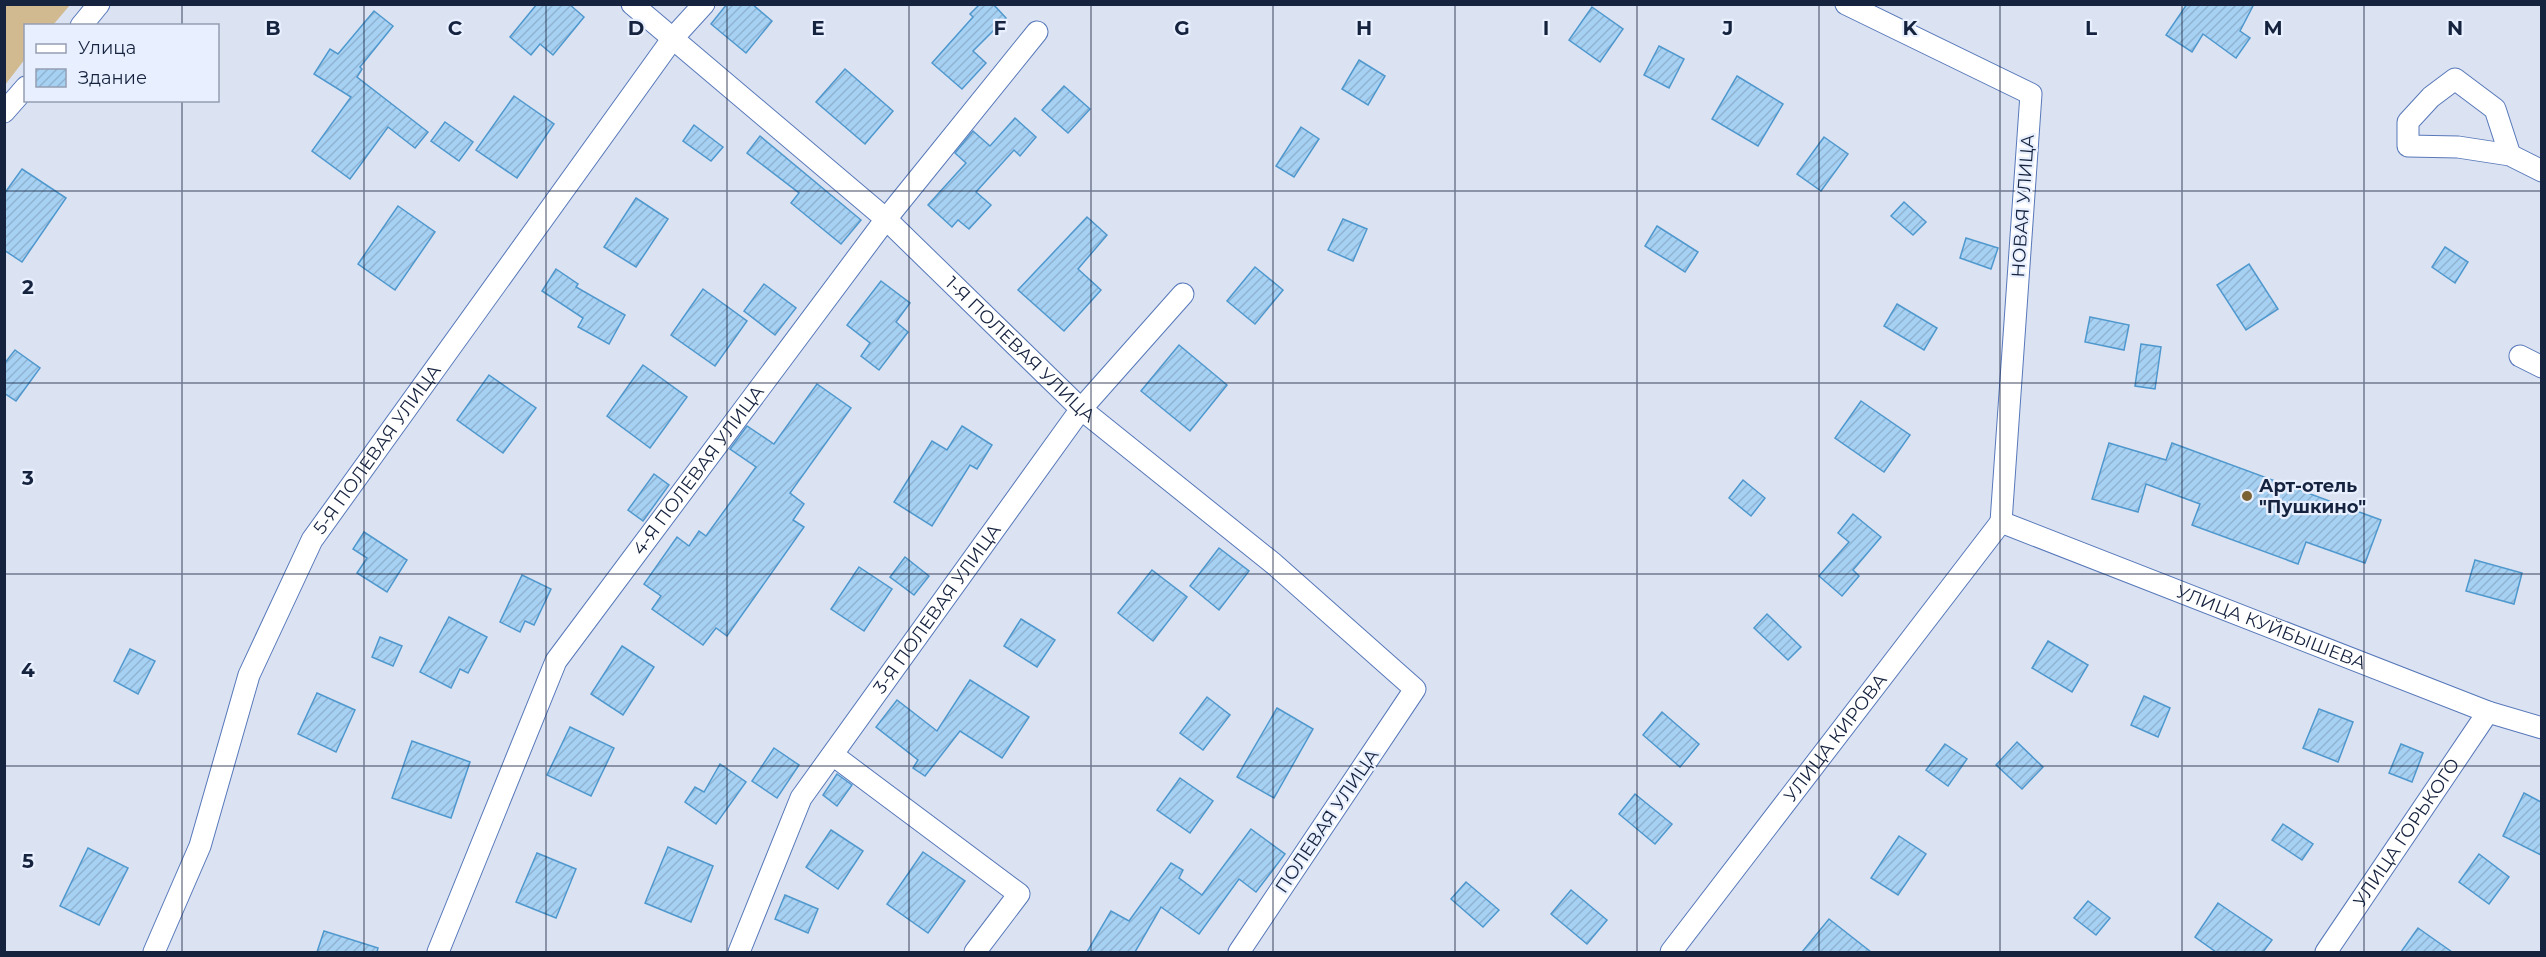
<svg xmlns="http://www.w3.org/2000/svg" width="2546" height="957" font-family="Montserrat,sans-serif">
<defs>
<pattern id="building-hatch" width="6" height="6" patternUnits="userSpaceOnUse" patternTransform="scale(1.5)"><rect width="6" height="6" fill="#a7d1f3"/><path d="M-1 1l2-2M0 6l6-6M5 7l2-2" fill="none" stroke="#8fb3d1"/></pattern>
</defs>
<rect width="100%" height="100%" fill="#dbe2f1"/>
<path fill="#d1ba90" d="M5,4L70,5L53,25L26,26L25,59L5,85Z"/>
<g fill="url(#building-hatch)" stroke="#4f98ce" stroke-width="1.5">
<path d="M537,4H569L584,17L553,55L540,44L531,55L510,37Z"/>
<path d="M727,4H752L772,21L746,53L711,24Z"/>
<path d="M980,4H993L1006,18L973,51L986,63L962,89L932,63L973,17L970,14Z"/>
<path d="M2187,4H2254L2240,31L2250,38L2236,58L2203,34L2192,52L2166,35Z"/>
<path d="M1592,7L1623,29L1600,62L1569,40Z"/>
<path d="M374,11L393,26L360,67L362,69L357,77L428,132L415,148L388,127L350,179L312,151L351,97L314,74L330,49L338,54Z"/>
<path d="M1659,46L1684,59L1669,88L1644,75Z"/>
<path d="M1359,60L1385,76L1368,105L1342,89Z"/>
<path d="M845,69L893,111L865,144L816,102Z"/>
<path d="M1737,76L1783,104L1758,146L1712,119Z"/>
<path d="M1064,86L1090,109L1068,133L1042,110Z"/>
<path d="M514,96L554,124L517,178L476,150Z"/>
<path d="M1015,118L1036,137L1020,156L1014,150L976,192L991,205L969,229L958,220L952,227L928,205L966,163L955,153L973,131L990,146Z"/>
<path d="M445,122L473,142L459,161L431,141Z"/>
<path d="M694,125L723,147L711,161L683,141Z"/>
<path d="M1301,127L1319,139L1294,177L1276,166Z"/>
<path d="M760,136L861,220L841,244L791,203L799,193L747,153Z"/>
<path d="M1824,137L1848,154L1821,191L1797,174Z"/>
<path d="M22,169L66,198L22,262L4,250V194Z"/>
<path d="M636,198L668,219L636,267L604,247Z"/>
<path d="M1904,202L1926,222L1913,235L1891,216Z"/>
<path d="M398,206L435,232L395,290L358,264Z"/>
<path d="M1087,217L1107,235L1078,269L1101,290L1064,331L1018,290Z"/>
<path d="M1343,219L1367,229L1353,261L1328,250Z"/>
<path d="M1657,226L1698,252L1685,272L1645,246Z"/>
<path d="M1966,238L1998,248L1991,269L1960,258Z"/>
<path d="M2445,247L2468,262L2455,283L2432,267Z"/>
<path d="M2249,264L2278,309L2246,330L2217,285Z"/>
<path d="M1255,267L1283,290L1255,324L1227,301Z"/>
<path d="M556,269L578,284L576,287L625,315L609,344L578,327L583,318L542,291Z"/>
<path d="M881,281L910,303L896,322L908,332L879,370L861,356L870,343L847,325Z"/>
<path d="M764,284L796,308L775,335L744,311Z"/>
<path d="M703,289L747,321L715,366L671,335Z"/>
<path d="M1897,304L1937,328L1924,350L1884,326Z"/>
<path d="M2090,317L2129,325L2124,350L2085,342Z"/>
<path d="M2141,344L2161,347L2155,389L2135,386Z"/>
<path d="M1179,345L1227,385L1190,431L1141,391Z"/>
<path d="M15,350L40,368L16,401L4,393V364Z"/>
<path d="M643,365L687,397L650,448L607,416Z"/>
<path d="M489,375L536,408L503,453L457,420Z"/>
<path d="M817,384L851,408L790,493L804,504L793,520L804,527L727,636L716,628L703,645L652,609L661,596L644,584L677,537L689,546L699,531L706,536L756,467L730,449L747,426L774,444Z"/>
<path d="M1861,401L1910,435L1884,472L1835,438Z"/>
<path d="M962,426L992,445L977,469L970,465L932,526L894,502L932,441L947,450Z"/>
<path d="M2109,443L2166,460L2172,443L2381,520L2365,563L2306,542L2298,564L2192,525L2200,504L2146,484L2138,512L2092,499Z"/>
<path d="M654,474L669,485L643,521L628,510Z"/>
<path d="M1743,480L1765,498L1751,516L1729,498Z"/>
<path d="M1853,514L1881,537L1853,570L1859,576L1842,596L1819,576L1849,542L1838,533Z"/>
<path d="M364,532L407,560L387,592L357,573L367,558L353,549Z"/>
<path d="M1219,548L1249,571L1219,610L1190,586Z"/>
<path d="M905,557L929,576L914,595L890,577Z"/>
<path d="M2475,560L2522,573L2514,604L2466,591Z"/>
<path d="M859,567L892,589L864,631L831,609Z"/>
<path d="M1152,570L1187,597L1153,641L1118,613Z"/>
<path d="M522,575L551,589L534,625L525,621L520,632L500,622Z"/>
<path d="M1767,614L1801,647L1788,660L1754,628Z"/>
<path d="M449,617L487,637L468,673L460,669L451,688L420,672Z"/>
<path d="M1021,619L1055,640L1037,667L1004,646Z"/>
<path d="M380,637L402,646L393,666L372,657Z"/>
<path d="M2048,641L2088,665L2072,692L2032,668Z"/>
<path d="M622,646L654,667L623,715L591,694Z"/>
<path d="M130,649L155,661L138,694L114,681Z"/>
<path d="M970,680L1029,717L1002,758L960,731L925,776L913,768L918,760L876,727L897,700L937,731Z"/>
<path d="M317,693L355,710L336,752L298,734Z"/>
<path d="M2144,696L2170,708L2158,737L2131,725Z"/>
<path d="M1207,697L1230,715L1203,750L1180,733Z"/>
<path d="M1277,708L1313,729L1274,798L1237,777Z"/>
<path d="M2319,709L2353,722L2338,762L2303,748Z"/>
<path d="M1662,712L1699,744L1680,767L1643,735Z"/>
<path d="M570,727L614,748L591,796L547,775Z"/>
<path d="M412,741L470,762L451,818L392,798Z"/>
<path d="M2017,742L2043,767L2022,789L1996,765Z"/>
<path d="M1945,744L1967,759L1948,786L1926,770Z"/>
<path d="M2401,744L2423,753L2412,782L2389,773Z"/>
<path d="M774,748L799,765L777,798L752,781Z"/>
<path d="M720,764L746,782L716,824L685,802L695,787L704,792Z"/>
<path d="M837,774L852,785L837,806L823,795Z"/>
<path d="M1180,778L1213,801L1190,833L1157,810Z"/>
<path d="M2524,793L2541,802V855L2503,836Z"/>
<path d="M1635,794L1672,824L1655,844L1619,814Z"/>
<path d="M2283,824L2313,844L2302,860L2272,840Z"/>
<path d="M1251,829L1285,854L1256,892L1239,879L1199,934L1161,907L1135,952H1087L1111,911L1129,921L1171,863L1183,870L1179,878L1202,895Z"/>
<path d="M831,830L863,851L838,889L806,867Z"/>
<path d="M1899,836L1926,854L1898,895L1871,878Z"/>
<path d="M668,847L713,866L691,922L645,903Z"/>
<path d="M88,848L128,868L99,925L60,906Z"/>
<path d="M923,852L965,881L928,933L887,904Z"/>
<path d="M537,853L576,869L556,918L516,902Z"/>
<path d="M2479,854L2509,877L2489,904L2459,882Z"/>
<path d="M1466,882L1499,910L1483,927L1451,899Z"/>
<path d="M1571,890L1607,920L1587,944L1551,914Z"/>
<path d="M785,895L818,909L808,933L775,919Z"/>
<path d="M2088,901L2110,918L2096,935L2074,918Z"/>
<path d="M2218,903L2272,940L2263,952H2216L2195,937Z"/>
<path d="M1829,919L1871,952H1802Z"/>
<path d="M2418,928L2452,952H2401Z"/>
<path d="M324,931L378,948L377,952H317Z"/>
</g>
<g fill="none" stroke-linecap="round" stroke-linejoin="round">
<defs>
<g id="minor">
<path id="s1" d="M632,4L886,219L1081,409L1274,564L1415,689L1239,952"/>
<path d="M1846,4L2031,94L2001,522"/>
<path d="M81,26L99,4"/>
<path d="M4,112L26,87"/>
<path d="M2510,155L2495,109L2455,79L2431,97L2408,122V146L2458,147L2510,155L2542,171"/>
<path d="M2520,356L2542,367"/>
<path id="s2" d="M2001,522L2488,712L2542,728"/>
<path d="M833,755L1019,894L975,952"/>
<path id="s3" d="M154,952L200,846L249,675L312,540L673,38L704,4"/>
<path id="s4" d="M438,952L556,661L886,219L1037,32"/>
<path id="s5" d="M739,952L801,798L1081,409L1183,294"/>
<path id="s6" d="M1671,952L2001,522"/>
<path id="s7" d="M2326,952L2488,712"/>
</g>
</defs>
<use href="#minor" stroke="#5778ba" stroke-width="23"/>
<use href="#minor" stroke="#fff" stroke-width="21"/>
</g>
<path fill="none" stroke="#16233f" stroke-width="1.5" stroke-opacity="0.55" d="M182,4V26M364,4V952M546,4V952M727,4V952M909,4V952M1091,4V952M1273,4V952M1455,4V952M1637,4V952M1819,4V952M2000,4V952M2182,4V952M2364,4V952M182,100V952M4,191H2542M4,383H2542M4,574H2542M4,766H2542"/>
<circle fill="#7b6334" stroke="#e8f0ff" stroke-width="2" cx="2247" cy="496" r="6"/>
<g text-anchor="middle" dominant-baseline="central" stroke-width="4.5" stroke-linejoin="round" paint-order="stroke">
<g font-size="18" fill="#16233f" stroke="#e8f0ff">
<text transform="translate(2023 206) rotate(-86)">НОВАЯ УЛИЦА</text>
<text stroke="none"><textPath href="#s1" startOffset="520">1-Я ПОЛЕВАЯ УЛИЦА</textPath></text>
<text stroke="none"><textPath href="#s3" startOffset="554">5-Я ПОЛЕВАЯ УЛИЦА</textPath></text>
<text stroke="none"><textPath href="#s4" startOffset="552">4-Я ПОЛЕВАЯ УЛИЦА</textPath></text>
<text stroke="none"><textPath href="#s5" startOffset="399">3-Я ПОЛЕВАЯ УЛИЦА</textPath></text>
<text stroke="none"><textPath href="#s2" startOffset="290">УЛИЦА КУЙБЫШЕВА</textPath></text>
<text stroke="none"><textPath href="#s6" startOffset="270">УЛИЦА КИРОВА</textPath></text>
<text transform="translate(1327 821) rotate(-56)">ПОЛЕВАЯ УЛИЦА</text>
<text stroke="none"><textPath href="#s7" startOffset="144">УЛИЦА ГОРЬКОГО</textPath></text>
</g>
<g font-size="18" font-weight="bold" fill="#16233f" stroke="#e8f0ff" text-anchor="start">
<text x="2259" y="486">Арт-отель<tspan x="2259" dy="21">"Пушкино"</tspan></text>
</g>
</g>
<g font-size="20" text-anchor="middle" font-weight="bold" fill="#16233f" stroke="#e8f0ff" stroke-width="4.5" stroke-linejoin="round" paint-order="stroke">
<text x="273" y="35">B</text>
<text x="455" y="35">C</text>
<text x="636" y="35">D</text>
<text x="818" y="35">E</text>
<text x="1000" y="35">F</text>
<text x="1182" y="35">G</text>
<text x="1364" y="35">H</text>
<text x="1546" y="35">I</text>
<text x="1728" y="35">J</text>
<text x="1910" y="35">K</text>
<text x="2091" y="35">L</text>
<text x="2273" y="35">M</text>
<text x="2455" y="35">N</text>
<text x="28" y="294">2</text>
<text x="28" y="485">3</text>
<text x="28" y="677">4</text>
<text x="28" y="868">5</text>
</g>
<rect width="2546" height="957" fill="none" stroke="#16233f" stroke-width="12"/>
<rect x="24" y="24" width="195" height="78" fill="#e8f0ff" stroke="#949eb2" stroke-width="1.5"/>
<rect x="36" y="44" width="30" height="9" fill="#ffffff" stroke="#949eb2" stroke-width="1.5"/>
<text x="78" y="54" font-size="18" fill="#16233f">Улица</text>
<rect x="36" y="69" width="30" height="18" fill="url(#building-hatch)" stroke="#949eb2" stroke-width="1.5"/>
<text x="78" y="84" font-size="18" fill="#16233f">Здание</text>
</svg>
